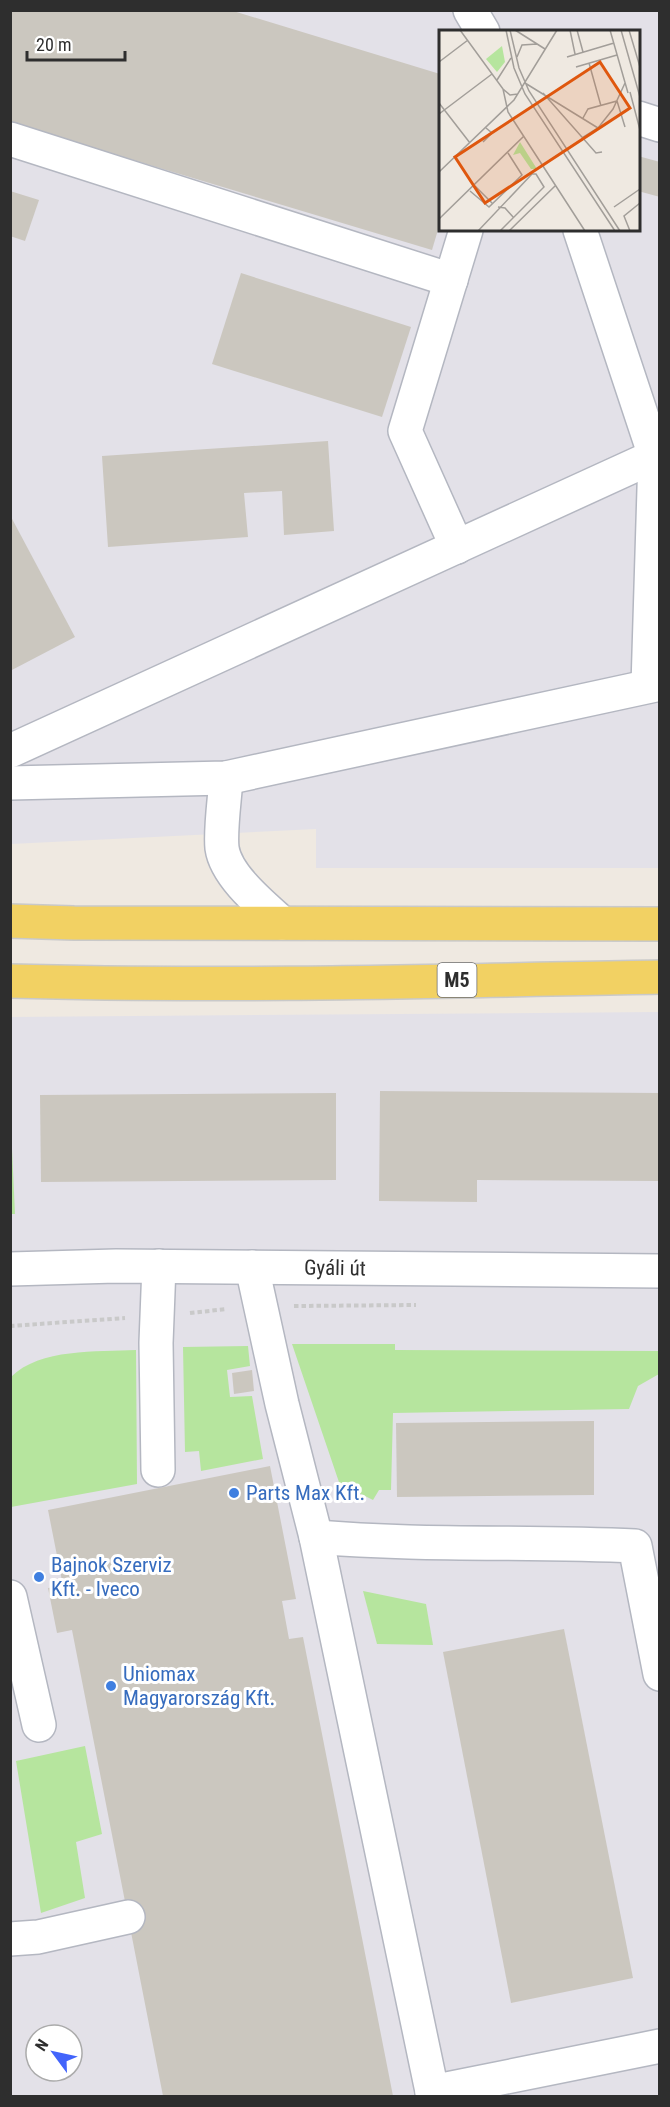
<svg xmlns="http://www.w3.org/2000/svg" width="670" height="2107" font-family="'Roboto Condensed',sans-serif">
<rect width="100%" height="100%" fill="#efe9e1"/>
<g fill="#e3e1e8" fill-rule="evenodd">
<path d="M10,11H659V868H316V829L11,844ZM440,32H638V230H440Z"/>
<path d="M659,1012V2096H11L10,1017ZM36,2035H72V2071H36Z"/>
</g>
<g fill="#b6e59e">
<path d="M11,1127L15,1214H11Z"/>
<path d="M292,1344H395V1350L659,1351V1374L638,1386L629,1409L393,1413L391,1490H379L373,1500L355,1491H342Z"/>
<path d="M248,1346L250,1366L227,1370L230,1397L252,1396L263,1459L201,1471L199,1451L185,1452L183,1347Z"/>
<path d="M136,1350L137,1484L11,1507V1377C40,1348 97,1352 136,1350Z"/>
<path d="M363,1591L426,1604L433,1645L377,1644Z"/>
<path d="M85,1746L102,1834L76,1842L85,1898L41,1913L16,1761Z"/>
</g>
<g fill="#cbc7bf">
<path d="M10,10H230L440,74V223L432,250L10,123Z"/>
<path d="M638,156L660,162V197L638,191Z"/>
<path d="M10,191L39,200L25,241L10,236Z"/>
<path d="M241,273L411,327L382,417L212,364Z"/>
<path d="M328,441L334,531L284,535L282,491L244,493L248,537L108,547L102,456Z"/>
<path d="M10,515L75,637L10,671Z"/>
<path d="M380,1091L660,1093V1181L477,1180V1202L379,1201Z"/>
<path d="M336,1093V1180L41,1182L40,1095Z"/>
<path d="M252,1370L254,1391L234,1394L232,1373Z"/>
<path d="M594,1421V1495L397,1497L396,1423Z"/>
<path d="M270,1466L296,1599L282,1601L289,1639L303,1637L393,2096H163L72,1630L57,1633L48,1588L63,1586L48,1510Z"/>
<path d="M564,1629L633,1978L511,2003L443,1652Z"/>
</g>
<g fill="none" stroke-linecap="round" stroke-linejoin="round">
<defs>
<g id="minor">
<path d="M470,10L483,32"/>
<path d="M638,118L660,125"/>
<path d="M10,139L451,280"/>
<path d="M580,230L655,456L648,686"/>
<path d="M457,547L405,431L466,230"/>
<path d="M10,751L655,456"/>
<path d="M226,778C225,797 220,829 222,848C226,876 262,905 282,923"/>
<path d="M10,783L226,778L660,684"/>
<path d="M252,1267L282,1404L316,1537L433,2096"/>
<path d="M10,1269L116,1266L660,1271"/>
<path d="M158,1470L156,1343L159,1266"/>
<path d="M316,1537C422,1546 529,1541 635,1546L660,1674"/>
<path d="M10,1597L39,1725"/>
<path d="M10,1939L38,1937L128,1917"/>
<path d="M432,2092L660,2046"/>
</g>
<g id="major">
<path d="M10,921L74,923L660,924"/>
<path d="M10,981C227,987 443,981 660,977"/>
</g>
</defs>
<use href="#minor" stroke="#b4b7c1" stroke-width="36"/>
<use href="#major" stroke="#c9c9c9" stroke-width="36"/>
<g stroke="#c9c9c9" stroke-width="4" stroke-dasharray="4.5 3" stroke-linecap="butt">
<path d="M294,1306L416,1305"/>
<path d="M190,1313L227,1309"/>
<path d="M10,1326L125,1318"/>
</g>
<use href="#minor" stroke="#fff" stroke-width="33"/>
<use href="#major" stroke="#f2d163" stroke-width="33"/>
</g>
<g fill="#3f7fe0" stroke="#fff" stroke-width="2">
<circle cx="234" cy="1493" r="6"/>
<circle cx="39" cy="1577" r="6"/>
<circle cx="111" cy="1686" r="6"/>
</g>
<g text-anchor="middle" dominant-baseline="central" stroke-width="6" stroke-linejoin="round" paint-order="stroke">
<rect fill="#fff" stroke="#6d6d6d" stroke-width="1.5" x="437.5" y="963" width="39" height="34" rx="4.5"/>
<g font-size="20" font-weight="bold" fill="#2e2e2e">
<text x="457" y="980">M5</text>
</g>
<g font-size="21" fill="#2e2e2e" stroke="#fff">
<text transform="translate(335 1268) rotate(1)">Gyáli út</text>
</g>
<g font-size="21" fill="#366cbe" stroke="#fff" text-anchor="start">
<text x="246" y="1493">Parts Max Kft.</text>
<text x="51" y="1565">Bajnok Szerviz<tspan x="51" dy="24">Kft. - Iveco</tspan></text>
<text x="123" y="1674">Uniomax<tspan x="123" dy="24">Magyarország Kft.</tspan></text>
</g>
</g>
<g transform="translate(439 30)">
<rect width="201" height="201" fill="#efe9e1"/>
<path d="M63,16L66,32L58,42L47,29ZM81,112L86,120L98,139H92L81,123L74,125Z" fill="#b6e59e"/>
<path fill="none" stroke="#a29e99" stroke-width="1.5" d="M21,0L64,59L71,65L79,64M67,0L75,38L86,64L176,201M71,0L80,38L90,61L181,201M76,0L106,19M131,0L136,24M138,0L144,22M171,0L189,63M182,0L201,67M190,0L201,37M78,27L83,15L98,14M128,27L175,13M0,32L29,10M150,33L162,76M137,37L178,25M58,50L72,28M86,53L159,98M64,59L69,82L146,201M191,62L201,100M104,63L157,123L163,122M0,73L31,113M0,84L53,44M144,88L149,79L178,71L186,97M143,108L159,98L174,79L186,53M44,112L53,103L47,98M0,142L75,70L118,0M36,156L53,173M31,161L50,177L83,145L69,123M59,177L66,178L75,188M175,177L201,159M0,189L85,106M39,201L93,144H97L105,157L61,201M70,201L116,156M191,201L185,186L201,173"/>
<path fill="#df570e" fill-opacity="0.15" stroke="#df570e" stroke-width="3" d="M161,32L191,78L46,173L16,127Z"/>
<rect width="201" height="201" fill="none" stroke="#2e2e2e" stroke-width="3"/>
</g>
<rect width="670" height="2107" fill="none" stroke="#2e2e2e" stroke-width="24"/>
<g transform="translate(54 2053) rotate(303)"><circle r="28" fill="#ffffff" stroke="#ababab" stroke-width="1.5"/>
<path d="M0-4.5L10 22L0 15L-10 22Z" fill="#4264fb"/>
<text y="-9" font-size="16" font-weight="bold" text-anchor="middle" fill="#2e2e2e">N</text>
</g>
<path d="M27 51v9h98v-9" fill="none" stroke="#2e2e2e" stroke-width="3"/>
<text x="36" y="51" font-size="18" fill="#2e2e2e" stroke="#ffffff" stroke-width="4.5" paint-order="stroke">20 m</text>
</svg>
